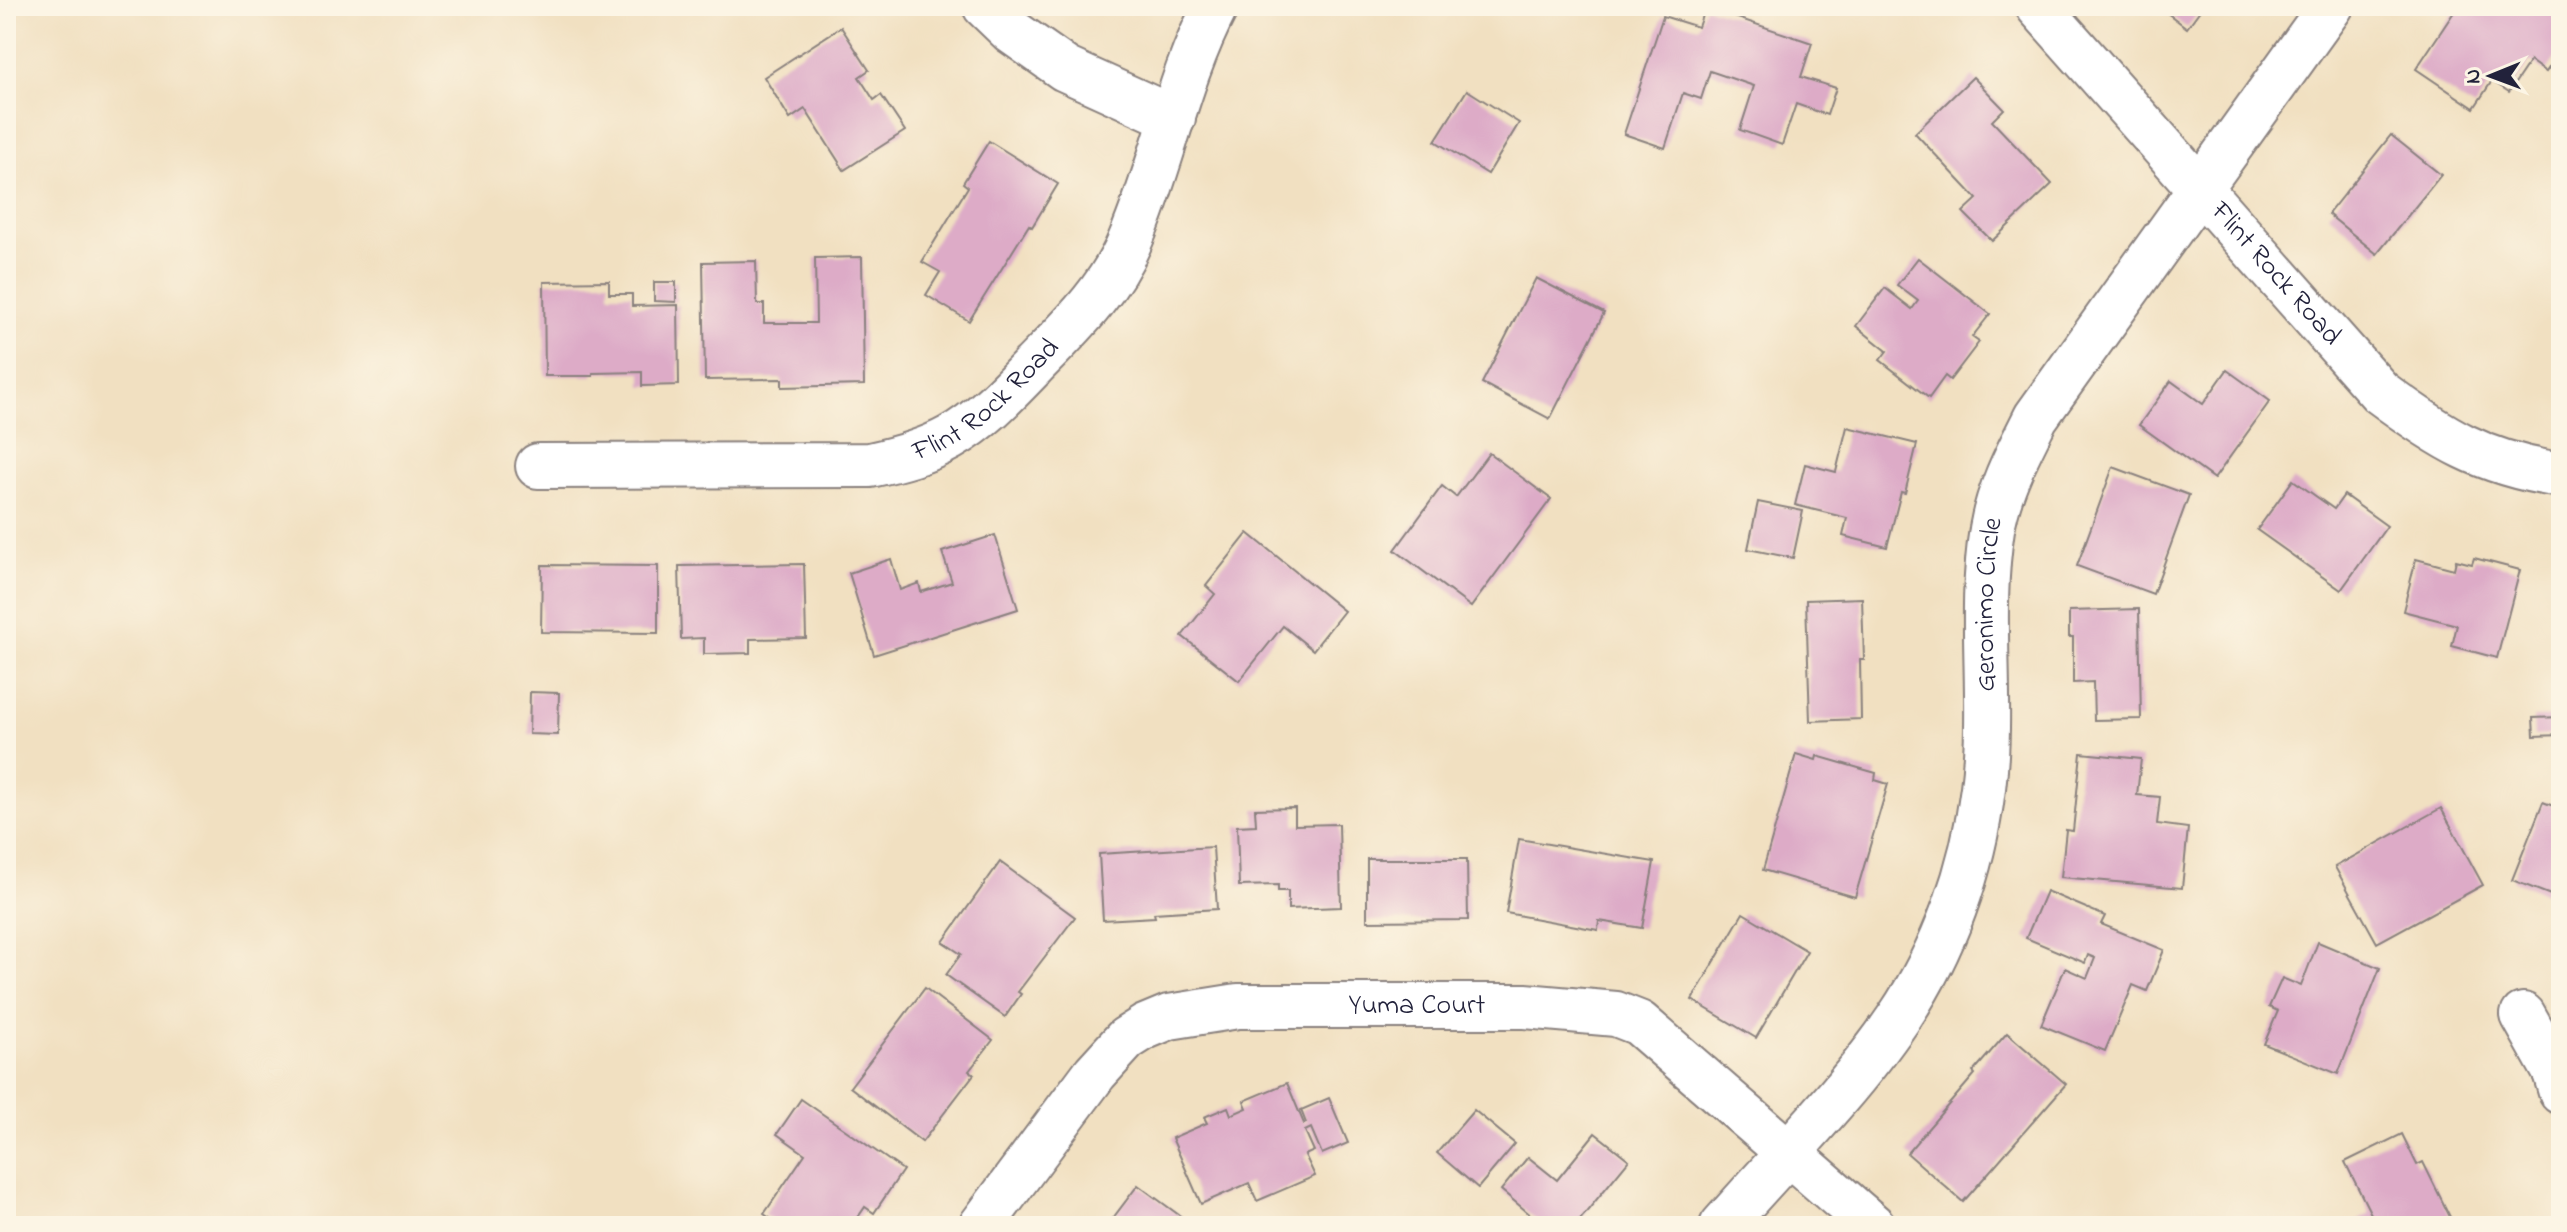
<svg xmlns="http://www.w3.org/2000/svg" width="2567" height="1232" font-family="'Indie Flower',sans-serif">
<rect width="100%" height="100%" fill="#fcf5e5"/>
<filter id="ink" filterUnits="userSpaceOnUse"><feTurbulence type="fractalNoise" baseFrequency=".0125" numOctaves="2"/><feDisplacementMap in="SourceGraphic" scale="16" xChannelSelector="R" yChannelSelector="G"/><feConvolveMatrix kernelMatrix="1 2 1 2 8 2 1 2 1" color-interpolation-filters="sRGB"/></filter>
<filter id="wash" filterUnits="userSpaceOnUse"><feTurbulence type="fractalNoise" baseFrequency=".006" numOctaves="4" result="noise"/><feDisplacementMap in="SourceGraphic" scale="32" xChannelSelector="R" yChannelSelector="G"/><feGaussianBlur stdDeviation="1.8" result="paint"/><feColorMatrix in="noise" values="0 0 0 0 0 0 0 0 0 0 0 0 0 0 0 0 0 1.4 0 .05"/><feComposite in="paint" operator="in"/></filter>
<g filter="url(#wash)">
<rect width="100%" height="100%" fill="#f1e0c1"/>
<g id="blocks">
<g fill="#ddabc7">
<path d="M2158,6H2203L2187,28Z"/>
<path d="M2458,6H2546L2561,16V50L2546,72L2530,61L2509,92L2492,81L2474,108L2416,69Z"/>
<path d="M1705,7L1812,43L1801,77L1836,88L1827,115L1796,104L1782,145L1740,130L1754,86L1710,71L1701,99L1683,93L1665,148L1624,134L1663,16L1698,27Z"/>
<path d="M841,27L869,70L859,77L874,100L881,95L905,131L844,170L805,109L790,119L764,77Z"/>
<path d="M1973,77L2004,109L1992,121L2052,184L1992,241L1963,212L1977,199L1915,133Z"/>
<path d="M1467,90L1519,123L1488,174L1435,141Z"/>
<path d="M2391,135L2441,175L2377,254L2328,214Z"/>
<path d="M989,141L1058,184L1032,227L1029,225L969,321L926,295L940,272L922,262L968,187L963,183Z"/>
<path d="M862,257L864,385L782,387V379L705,380L703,262L756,261L757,304H764V323H816L815,258Z"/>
<path d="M1918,258L1990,314L1972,337L1979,342L1950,380L1945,376L1929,398L1880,360L1887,351L1856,326L1885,288L1912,309L1918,301L1897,285Z"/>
<path d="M1536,278L1604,313L1550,419L1482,383Z"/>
<path d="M609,281V294H632V306L678,305L679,385L642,386V372L593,373V376H545L544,282Z"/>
<path d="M654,282H676V302L654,301Z"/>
<path d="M2227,370L2270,401L2214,479L2139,425L2171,381L2203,404Z"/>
<path d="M1847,427L1917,444L1905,493L1901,492L1887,547L1843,536L1847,518L1795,505L1805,464L1836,472Z"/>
<path d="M1489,453L1551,499L1471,607L1395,550L1442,486L1456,497Z"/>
<path d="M2113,467L2189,495L2153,594L2077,566Z"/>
<path d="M2293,480L2334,509L2344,495L2387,526L2341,590L2257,530Z"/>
<path d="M1758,502L1803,511L1793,558L1748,549Z"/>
<path d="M1248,533L1344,611L1313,650L1283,626L1239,681L1182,636L1215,594L1206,586Z"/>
<path d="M995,535L1018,609L874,655L849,573L891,559L900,590L919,583L921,592L952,582L942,552Z"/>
<path d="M2474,558L2520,570L2497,658L2452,646L2457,625L2403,611L2416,559L2454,569L2456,560L2472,564Z"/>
<path d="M804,564L806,638L750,639V653L704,654V638L681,639L679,566Z"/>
<path d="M542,565L658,566V633L541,632Z"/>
<path d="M1862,598L1864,660H1860L1861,719L1810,721L1806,600Z"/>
<path d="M2139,609L2141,719L2094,720L2093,682L2073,683V637H2069V611Z"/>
<path d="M530,692L559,693L558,735L529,734Z"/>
<path d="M2561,717V735L2534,736L2533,718Z"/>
<path d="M2081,753L2141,759L2137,795L2160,797L2157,824L2188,828L2182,888L2061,877L2066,830L2073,831Z"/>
<path d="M1796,754L1816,760L1817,756L1876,773L1875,780L1888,784L1855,897L1763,870Z"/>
<path d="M2543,802L2561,809V899L2512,880Z"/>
<path d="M1295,808V825L1339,824L1341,907L1288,909V891H1278V885L1239,886L1237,826L1256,825L1255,809Z"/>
<path d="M2441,808L2483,885L2377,943L2335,867Z"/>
<path d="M1519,839L1654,862L1642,928L1599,921L1598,930L1506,913Z"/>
<path d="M1213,847L1217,909L1154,913L1155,917L1103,920L1099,854Z"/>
<path d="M1367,859H1467L1468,920L1367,921Z"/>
<path d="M1000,862L1075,917L1018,992L1021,994L1005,1017L946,975L961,954L943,942Z"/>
<path d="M2046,891L2105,916L2101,924L2164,950L2147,991L2133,985L2105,1051L2041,1025L2065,968L2087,978L2095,958L2088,955L2085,963L2026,938Z"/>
<path d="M1743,913L1807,951L1756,1038L1692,1000Z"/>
<path d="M2318,942L2380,968L2338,1074L2264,1044L2278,1011L2269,1007L2282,978L2301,986Z"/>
<path d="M925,988L993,1040L969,1071L974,1074L922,1142L850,1087Z"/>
<path d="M2007,1033L2066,1084L1963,1202L1907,1153L1975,1074L1973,1072Z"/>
<path d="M1287,1083L1304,1124L1306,1123L1301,1110L1329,1098L1348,1143L1322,1154L1311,1128L1305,1131L1314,1151L1305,1155L1315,1176L1257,1201L1249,1183L1201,1204L1172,1138L1207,1123L1204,1117L1228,1107L1231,1115L1247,1108L1244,1101Z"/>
<path d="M801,1099L903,1170L874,1213L865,1207L852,1226H781L764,1214L805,1154L777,1134Z"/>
<path d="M1474,1110L1515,1144L1478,1188L1437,1153Z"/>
<path d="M1595,1133L1629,1160L1575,1226H1544L1501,1190L1528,1157L1557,1180Z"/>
<path d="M2402,1134L2417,1165L2423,1162L2452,1221L2448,1223L2449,1226H2348L2371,1214L2345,1162Z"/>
<path d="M1138,1185L1194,1226H1107Z"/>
</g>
</g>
</g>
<g filter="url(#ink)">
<use href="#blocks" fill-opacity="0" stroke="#8a817e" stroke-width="2"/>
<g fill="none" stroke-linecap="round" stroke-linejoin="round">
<defs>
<g id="minor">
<path d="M985,6L1011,31L1065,69L1173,118"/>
<path id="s1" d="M2038,6L2380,392C2442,438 2483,464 2561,475"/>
<path id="s2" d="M538,466L870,465C898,459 925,452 950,438C982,420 1008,392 1033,366C1070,328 1109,291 1130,241C1163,164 1177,80 1216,6"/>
<path d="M2523,1015L2555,1072L2561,1092"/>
<path id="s3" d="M981,1226L1095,1073L1126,1039L1145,1027L1169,1017L1238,1006H1525L1616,1014L1639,1023L1873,1226"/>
<path id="s4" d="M1722,1226C1780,1160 1849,1091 1898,1019C1944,951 1973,870 1983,788C1994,703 1978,614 1992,529C1999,488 2018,453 2036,417L2331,6"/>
</g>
</defs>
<use href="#minor" stroke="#8a817e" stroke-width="48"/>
<use href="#minor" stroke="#fff" stroke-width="44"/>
</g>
</g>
<g text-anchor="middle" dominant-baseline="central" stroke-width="7" stroke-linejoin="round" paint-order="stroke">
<g font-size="28" fill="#22223b" stroke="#fcf5e5">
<text stroke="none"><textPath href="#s1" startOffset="358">Flint Rock Road</textPath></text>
<text stroke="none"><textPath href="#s2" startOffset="468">Flint Rock Road</textPath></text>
<text stroke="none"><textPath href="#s4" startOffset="704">Geronimo Circle</textPath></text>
<text stroke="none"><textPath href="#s3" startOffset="534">Yuma Court</textPath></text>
</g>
</g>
<rect width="2567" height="1232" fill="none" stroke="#fcf5e5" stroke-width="32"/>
<g transform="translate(2491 76) rotate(269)" stroke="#fcf5e5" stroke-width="6" paint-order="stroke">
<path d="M0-6L14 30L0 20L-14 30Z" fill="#22223b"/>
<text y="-12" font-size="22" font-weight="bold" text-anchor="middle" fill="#22223b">N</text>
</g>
</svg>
